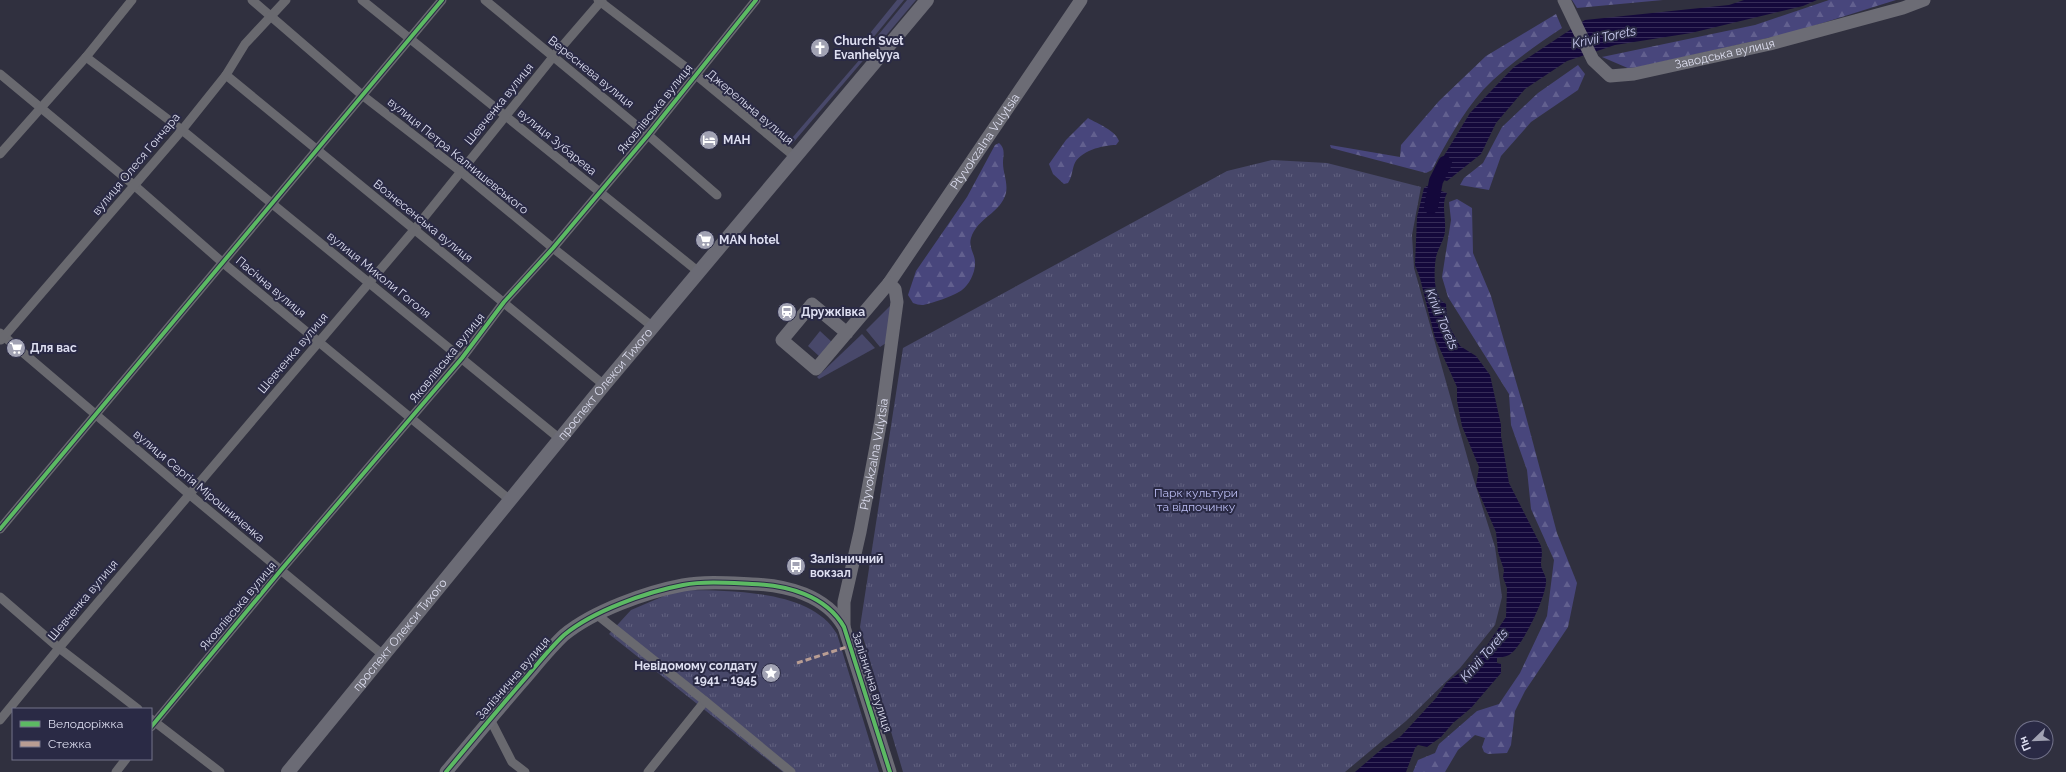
<svg xmlns="http://www.w3.org/2000/svg" width="2066" height="772" font-family="Raleway,sans-serif">
<defs>
<pattern id="forest-firs" width="22" height="20" patternUnits="userSpaceOnUse"><rect width="22" height="20" fill="#48467c"/><path d="M5 1l3.5 6h-7zM16 11l3.5 6h-7z" fill="#62608f"/></pattern>
<pattern id="park-tufts" width="24" height="20" patternUnits="userSpaceOnUse"><rect width="24" height="20" fill="#48486a"/><path d="M3 7l-1-3M5 7V3M7 7l1-3M15 17l-1-3M17 17v-4M19 17l1-3" fill="none" stroke="#626280"/></pattern>
<pattern id="water-rules" width="6" height="5" patternUnits="userSpaceOnUse"><rect width="6" height="5" fill="#14083b"/><path d="M0 2.5h6" fill="none" stroke="#362c58"/></pattern>
</defs>
<rect width="100%" height="100%" fill="#30303f"/>
<g fill="#48486a">
<path d="M897,0H904L872,39L871,32Z"/>
<path d="M907,0H916L884,38L879,41L874,40Z"/>
<path d="M867,51V56L792,144L788,146L786,145Z"/>
<path d="M893,303L889,341L880,347L866,330Z"/>
<path d="M820,331L833,343L820,357L808,346Z"/>
<path d="M862,334L875,348L819,379L817,377Z"/>
</g>
<g fill="url(#forest-firs)">
<path d="M1572,0H1663L1577,8Z"/>
<path d="M1829,0H1896L1794,32L1630,69L1602,57L1755,25Z"/>
<path d="M1556,14L1562,28C1535,46 1506,66 1483,90C1462,114 1446,143 1432,170L1426,173L1331,148L1330,145L1400,157L1401,145L1439,101L1486,56Z"/>
<path d="M1578,65L1585,74L1578,90L1531,122L1501,156L1489,190L1460,185L1464,178L1483,163L1502,127L1538,93Z"/>
<path d="M1088,118C1098,124 1115,130 1119,141L1116,145C1103,145 1079,151 1074,165C1072,171 1072,177 1068,183L1064,184L1053,174L1049,164L1066,140Z"/>
<path d="M999,143C1006,149 1003,155 1003,163C1003,173 1008,182 1006,193C1001,213 977,218 971,238C968,248 976,255 975,264C975,273 969,285 962,290C956,295 928,305 922,305C919,305 916,304 913,303L908,295L916,271L967,197L995,145Z"/>
<path d="M1457,199L1472,208L1473,253L1491,296L1524,409L1557,533L1577,583L1568,627L1525,691L1515,711L1511,745L1507,753L1488,754L1484,752L1482,747L1485,738L1475,735L1458,750L1445,772H1413L1418,760L1435,753L1439,744L1477,711L1499,704L1520,673L1547,616L1554,560L1531,509L1527,470L1511,425L1509,394L1448,297L1442,277L1451,220L1449,202Z"/>
</g>
<g fill="url(#park-tufts)">
<path d="M1272,160L1327,163L1421,187L1412,235L1414,268L1472,474L1495,547L1502,597L1495,625L1460,668L1406,721L1345,772H903L860,627L903,348L1227,171Z"/>
<path d="M689,590C733,591 812,590 837,634L879,772H783L609,634L631,610L671,593Z"/>
</g>
<g fill="url(#water-rules)">
<path d="M1744,0H1817L1803,6L1691,33L1615,45L1567,61L1525,89L1496,123L1481,154L1447,181L1431,177L1470,113L1514,67L1585,20L1729,5Z"/>
<path d="M1427,186L1447,193C1441,204 1446,218 1445,230C1445,239 1438,248 1436,257C1434,269 1432,298 1446,304L1447,322L1460,346L1476,356L1490,375L1501,425V436L1509,483L1541,546C1543,556 1541,557 1541,564C1541,569 1545,574 1546,579C1548,594 1522,648 1509,655C1505,657 1500,657 1497,658V663L1501,664V673L1471,708L1453,723L1441,737L1427,747L1418,745L1415,748L1406,772H1355L1383,748L1401,736L1436,698L1447,682L1466,668L1484,650L1506,617L1507,588L1503,577L1504,570L1498,552L1496,532L1476,486L1479,467L1462,426L1457,401V387L1435,338L1420,278L1415,265L1417,217L1424,188Z"/>
</g>
<g fill="none" stroke-linecap="round" stroke-linejoin="round">
<path stroke="#14083b" stroke-width="14" d="M1431,207L1436,181L1445,163"/>
<g stroke="#69696f" stroke-width="9">
<path d="M252,0L362,95L460,171L553,248L653,327"/>
<path d="M362,0L700,273"/>
<path d="M485,0L648,135L717,195"/>
<path d="M598,0L696,75L794,156"/>
<path d="M86,57L182,130L560,439"/>
<path d="M0,74L135,186L222,262L510,500"/>
<path d="M226,75L604,385"/>
<path d="M0,154L86,57L132,0"/>
<path d="M0,333L189,494L383,655"/>
<path d="M1,340L182,130L226,75L245,44L286,0"/>
<path d="M0,529L442,0"/>
<path d="M0,597L59,648L138,709"/>
<path d="M596,614L705,701L648,772"/>
<path d="M705,701L791,772"/>
<path d="M151,719L220,772"/>
<path d="M490,719L512,762L525,772"/>
<path d="M0,720L59,648L414,230L553,57L602,0"/>
<path d="M151,727L281,570L462,358L504,302L553,248L648,135L756,0"/>
<path d="M116,772L126,759"/>
</g>
<g stroke="#6c6c75" stroke-width="13">
<path id="s1" d="M1564,0L1593,60L1610,76L1634,74L1770,44L1903,8L1924,0"/>
<path id="s2" d="M889,283L1081,0"/>
<path id="s3" d="M844,627V602L860,532L881,420L897,302L895,289L889,283L816,369L782,340L812,304L847,333"/>
<path d="M446,772C471,742 496,712 522,682C536,666 549,649 564,635C593,611 646,592 683,585C705,581 730,583 752,584C786,585 826,595 844,627L890,772"/>
</g>
<path stroke="#6b6b75" stroke-width="14" id="s4" d="M288,772L604,385L927,0"/>
<path stroke="#b99d93" stroke-width="3" stroke-dasharray="6 3" stroke-linecap="butt" d="M797,663L850,646"/>
<defs>
<g id="cycleway">
<path d="M0,529L442,0"/>
<path d="M151,727L281,570L462,358L504,302L553,248L648,135L756,0"/>
<path d="M446,772C471,742 496,712 522,682C536,666 549,649 564,635C593,611 646,592 683,585C705,581 730,583 752,584C786,585 826,595 844,627L890,772"/>
</g>
</defs>
<use href="#cycleway" stroke="#2a2a45" stroke-width="6"/>
<use href="#cycleway" stroke="#5cba63" stroke-width="4"/>
</g>
<defs>
<symbol id="church-disc" viewBox="-11 -11 22 22"><circle r="9.5" fill="#a1a2b3" stroke="#2a2a45"/><path d="M-1.2-6h2.4v3.5h3.3v2.4h-3.3V6h-2.4V-.1h-3.3v-2.4h3.3Z" fill="#fff"/></symbol>
<symbol id="hotel-disc" viewBox="-11 -11 22 22"><circle r="9.5" fill="#a1a2b3" stroke="#2a2a45"/><path d="M-6-4.5h1.5V1H6V5H4.5V3h-9V5H-6ZM-4 0a1.8 1.8 0 1 1 3.6 0ZM.5 0V-2.5h3Q6-2.5 6 0Z" fill="#fff"/></symbol>
<symbol id="supermarket-disc" viewBox="-11 -11 22 22"><circle r="9.5" fill="#a1a2b3" stroke="#2a2a45"/><path d="M-6-5.5h2.5l.6 2H6L4.5 2H-2.5L-4.4-4H-6ZM-1.5 3.2a1.3 1.3 0 1 0 .1 0ZM3 3.2a1.3 1.3 0 1 0 .1 0Z" fill="#fff"/></symbol>
<symbol id="station-disc" viewBox="-11 -11 22 22"><circle r="9.5" fill="#a1a2b3" stroke="#2a2a45"/><path d="M-3-6H3Q5-6 5-4V2Q5 4 3 4L4.5 6H3L1.5 4h-3L-3 6H-4.5L-3 4Q-5 4-5 2V-4Q-5-6-3-6ZM-3.5-4v3h7v-3ZM-3.5 1v1.5H-2V1ZM2 1v1.5H3.5V1Z" fill="#fff"/></symbol>
<symbol id="bus-disc" viewBox="-11 -11 22 22"><circle r="9.5" fill="#a1a2b3" stroke="#2a2a45"/><path d="M-5-6H5V4H4V6H2V4H-2V6H-4V4H-5ZM-3.5-4V0h7V-4ZM-3.5 1.2v1.5H-2V1.2ZM2 1.2v1.5H3.5V1.2Z" fill="#fff"/></symbol>
<symbol id="sight-disc" viewBox="-11 -11 22 22"><circle r="9.5" fill="#a1a2b3" stroke="#2a2a45"/><path d="M0-6L1.8-2.2L6-1.7L2.9 1.2L3.7 5.4L0 3.3L-3.7 5.4L-2.9 1.2L-6-1.7L-1.8-2.2Z" fill="#fff"/></symbol>
</defs>
<g fill-rule="evenodd">
<use href="#church-disc" x="809" y="37" width="22" height="22"/>
<use href="#hotel-disc" x="698" y="129" width="22" height="22"/>
<use href="#supermarket-disc" x="694" y="229" width="22" height="22"/>
<use href="#station-disc" x="776" y="301" width="22" height="22"/>
<use href="#supermarket-disc" x="5" y="337" width="22" height="22"/>
<use href="#bus-disc" x="785" y="555" width="22" height="22"/>
<use href="#sight-disc" x="760" y="662" width="22" height="22"/>
</g>
<g text-anchor="middle" dominant-baseline="central" stroke-width="4" stroke-linejoin="round" paint-order="stroke">
<g font-size="12" font-weight="bold" fill="#dedff1" stroke="#2a2a45" text-anchor="start">
<text x="834" y="41">Church Svet<tspan x="834" dy="14">Evanhelyya</tspan></text>
<text x="723" y="140">МАН</text>
<text x="719" y="240">MAN hotel</text>
<text x="801" y="312">Дружківка</text>
<text x="30" y="348">Для вас</text>
<text x="810" y="559">Залізничний<tspan x="810" dy="14">вокзал</tspan></text>
<text x="757" y="666" text-anchor="end">Невідомому солдату<tspan x="757" dy="14">1941 - 1945</tspan></text>
</g>
<g font-size="12" fill="#dedff1" stroke="#2a2a45">
<text stroke="none"><textPath href="#s1" startOffset="207">Заводська вулиця</textPath></text>
<text transform="translate(591 72) rotate(39)">Вереснева вулиця</text>
<text transform="translate(499 104) rotate(-51)">Шевченка вулиця</text>
<text transform="translate(750 107) rotate(40)">Джерельна вулиця</text>
<text transform="translate(655 109) rotate(-51)">Яковлівська вулиця</text>
<text transform="translate(557 142) rotate(39)">вулиця Зубарева</text>
<text stroke="none"><textPath href="#s2" startOffset="171">Ptyvokzalna Vulytsia</textPath></text>
<text transform="translate(458 156) rotate(39)">вулиця Петра Калнишевського</text>
<text transform="translate(136 164) rotate(-50)">вулиця Олеся Гончара</text>
<text transform="translate(423 221) rotate(39)">Вознесенська вулиця</text>
<text transform="translate(379 275) rotate(39)">вулиця Миколи Гоголя</text>
<text transform="translate(271 287) rotate(40)">Пасічна вулиця</text>
<text transform="translate(293 353) rotate(-50)">Шевченка вулиця</text>
<text transform="translate(447 358) rotate(-51)">Яковлівська вулиця</text>
<text stroke="none"><textPath href="#s4" startOffset="501">проспект Олекси Тихого</textPath></text>
<text stroke="none"><textPath href="#s3" startOffset="176">Ptyvokzalna Vulytsia</textPath></text>
<text transform="translate(199 486) rotate(40)">вулиця Сергія Мірошниченка</text>
<text transform="translate(83 600) rotate(-50)">Шевченка вулиця</text>
<text transform="translate(238 606) rotate(-50)">Яковлівська вулиця</text>
<text stroke="none"><textPath href="#s4" startOffset="177">проспект Олекси Тихого</textPath></text>
<text transform="translate(513 678) rotate(-49)">Залізнична вулиця</text>
<text transform="translate(872 682) rotate(72)">Залізнична вулиця</text>
</g>
<g font-size="12" fill="#bdbff5" stroke="#2a2a45">
<text x="1196" y="493">Парк культури<tspan x="1196" dy="14">та відпочинку</tspan></text>
</g>
<g font-size="13" font-style="italic" fill="#cbcdf1" stroke="#2a2a45">
<text transform="translate(1604 37) rotate(-12)">Krivii Torets</text>
<text transform="translate(1442 319) rotate(67)">Krivii Torets</text>
<text transform="translate(1484 655) rotate(-49)">Krivii Torets</text>
</g>
</g>
<rect x="12" y="708" width="140" height="52" fill="#2a2a45" stroke="#72728a"/>
<rect x="20" y="721" width="20" height="6" fill="#5cba63" stroke="#72728a"/>
<text x="48" y="728" font-size="12" fill="#dedff1">Велодоріжка</text>
<rect x="20" y="741" width="20" height="6" fill="#b99d93" stroke="#72728a"/>
<text x="48" y="748" font-size="12" fill="#dedff1">Стежка</text>
<g transform="translate(2034 740) rotate(247)"><circle r="19" fill="#2a2a45" stroke="#72728a"/>
<path d="M0-3L7 15L0 10L-7 15Z" fill="#a1a2b3"/>
<text y="-6" font-size="11" font-weight="bold" text-anchor="middle" fill="#dedff1">Пн</text>
</g>
</svg>
